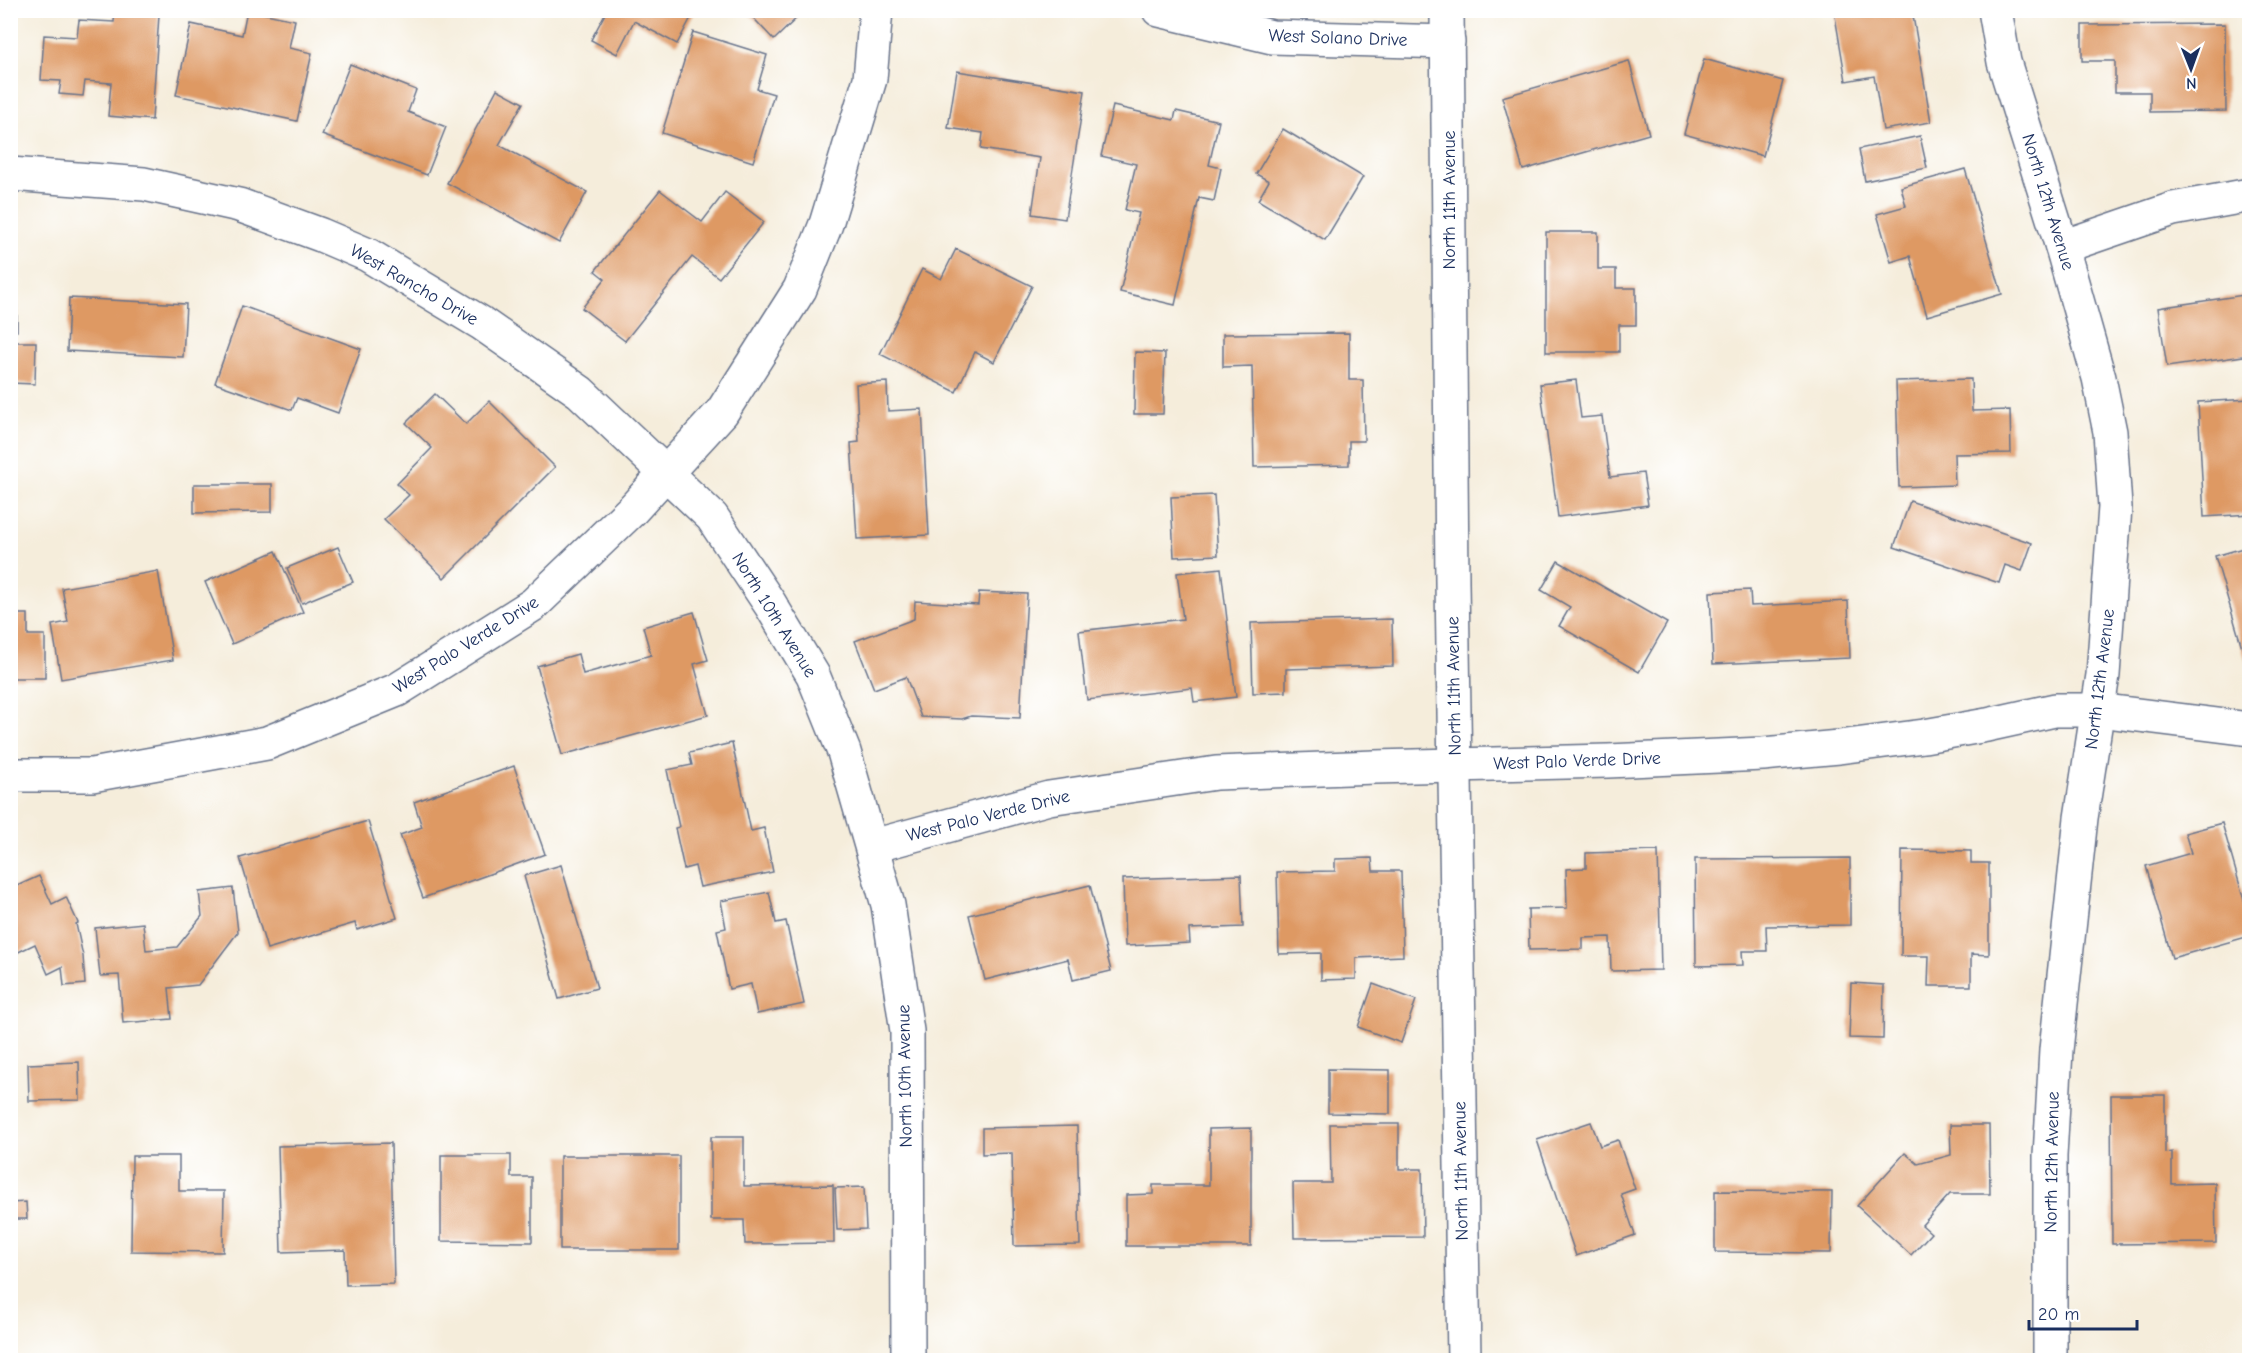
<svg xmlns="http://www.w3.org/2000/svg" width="2260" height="1371" font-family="'Comic Neue',sans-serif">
<rect width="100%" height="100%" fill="#fff"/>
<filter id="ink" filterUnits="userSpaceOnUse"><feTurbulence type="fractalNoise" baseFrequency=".0167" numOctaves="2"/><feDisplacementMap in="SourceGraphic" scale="12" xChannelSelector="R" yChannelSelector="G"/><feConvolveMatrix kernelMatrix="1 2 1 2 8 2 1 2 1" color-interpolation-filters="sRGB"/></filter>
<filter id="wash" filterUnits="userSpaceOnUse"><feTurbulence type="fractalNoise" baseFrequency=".008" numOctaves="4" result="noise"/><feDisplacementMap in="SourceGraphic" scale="24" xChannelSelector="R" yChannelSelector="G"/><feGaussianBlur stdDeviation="1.35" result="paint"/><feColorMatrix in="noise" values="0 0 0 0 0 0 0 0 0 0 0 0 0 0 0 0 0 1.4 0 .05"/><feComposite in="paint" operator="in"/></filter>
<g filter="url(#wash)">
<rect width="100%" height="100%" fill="#f5eddb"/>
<g id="blocks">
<g fill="#de9963">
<path d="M247,10L295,20L289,48L312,53L297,121L176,95L191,24L242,35Z"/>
<path d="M607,10H695L677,44L634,21L617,54L591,40Z"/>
<path d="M746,10H805L774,40Z"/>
<path d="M1834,10H1912L1931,122L1883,130L1874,76L1846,81Z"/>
<path d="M115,12L159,15L152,120L108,116L111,83L85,81L83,96L59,94L61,81L41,80L44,35L77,37L79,20L114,22Z"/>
<path d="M2225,24L2226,111L2150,112V92H2115V61H2082V25Z"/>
<path d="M693,32L767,55L757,89L774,94L753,162L662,133Z"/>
<path d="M1704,59L1783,81L1763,156L1684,134Z"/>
<path d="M1629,61L1649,134L1523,170L1502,97Z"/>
<path d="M350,64L416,90L408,112L446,127L427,175L322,135Z"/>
<path d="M957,71L1085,91L1065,219L1032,214L1040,158L981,149L983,133L948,128Z"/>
<path d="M497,89L523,103L499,145L587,192L559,243L447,183Z"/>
<path d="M1113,106L1174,120L1176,111L1219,121L1209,165L1221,168L1214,201L1199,198L1175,305L1120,292L1139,213L1125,210L1136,164L1101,156Z"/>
<path d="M1283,129L1363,177L1325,240L1258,200L1269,181L1256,174Z"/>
<path d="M1920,136L1927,168L1865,181L1859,149Z"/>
<path d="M1965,169L2002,294L1927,316L1910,256L1891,262L1877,214L1906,206L1901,187Z"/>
<path d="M660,190L702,222L725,192L764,222L719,278L692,257L625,341L582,308L605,279L595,271Z"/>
<path d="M1546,232H1598V269H1616V288H1636V325H1619V352H1546Z"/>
<path d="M956,249L1032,286L994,362L975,352L956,392L880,354L922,269L941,279Z"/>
<rect x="10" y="265" width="7" height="66"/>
<path d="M2250,294V355L2167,367L2158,308Z"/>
<path d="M69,298L186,304L183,357L67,351Z"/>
<path d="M242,306L361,349L338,413L297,398L292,410L215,383Z"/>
<path d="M1349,333V380H1363L1364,441H1349V465L1254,467L1252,366L1223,367V334Z"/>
<path d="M10,342H36L35,384L10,383Z"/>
<path d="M1135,352L1165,353L1163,414H1134Z"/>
<path d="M1971,379L1972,411L2010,410L2011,453L1954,454L1955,485L1899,487L1896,381Z"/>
<path d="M1576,380L1581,418L1602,416L1610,477L1643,473L1648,505L1558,517L1540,384Z"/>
<path d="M887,382L888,411L922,409L929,535L857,539L851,443L859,442L856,384Z"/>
<path d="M435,394L466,424L489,401L555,467L444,578L384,519L409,495L397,484L432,448L406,423Z"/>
<path d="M2250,399V514L2204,517L2198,402Z"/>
<path d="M194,484H272V512L194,513Z"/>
<path d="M1214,495L1218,555L1174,557L1171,497Z"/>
<path d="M1910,501L2032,543L2022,571L2005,565L1999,583L1894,547Z"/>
<path d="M2250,546V671H2249L2215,556Z"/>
<path d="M338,547L353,582L302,603L287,568Z"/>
<path d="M276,551L303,612L232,644L205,582Z"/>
<path d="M1558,561L1667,623L1639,672L1559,626L1570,607L1541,590Z"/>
<path d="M1221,568L1236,697L1194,702L1192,688L1087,700L1079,631L1183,619L1177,573Z"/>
<path d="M158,571L173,660L61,679L52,625L68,622L62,588Z"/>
<path d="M1750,590L1751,606L1848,601L1850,658L1713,664L1710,592Z"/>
<path d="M979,592L1027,594L1020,718L971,716L962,719L921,717L906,677L874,689L855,641L914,619L915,601L978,605Z"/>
<path d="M694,612L708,660L694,664L708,715L562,755L537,666L578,654L583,674L651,655L643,627Z"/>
<path d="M10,614H28V635H45V678H10Z"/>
<path d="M1392,619L1393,666L1286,669V692L1253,693L1251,623Z"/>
<path d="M732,743L751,831L764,828L773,872L700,887L695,866L684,869L675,828L679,827L667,770L692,765L689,753Z"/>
<path d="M514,766L545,854L423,898L400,835L422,827L414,802Z"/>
<path d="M368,821L397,918L357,930L355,923L267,949L240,858Z"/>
<path d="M2222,823L2250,921V936L2172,958L2146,866L2191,853L2185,833Z"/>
<path d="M1902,850L1971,851V863H1989V955L1971,954V986H1928L1929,956H1901Z"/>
<path d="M1658,851L1661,970L1611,971L1610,937L1583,938V949L1529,950L1528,909L1567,908L1566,869L1586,868V853Z"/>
<path d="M1372,858L1373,871H1401L1403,956L1356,958V979L1321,980V953L1279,954L1277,872L1335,871V859Z"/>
<path d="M1850,858V925L1766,926L1767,951H1742L1743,965L1696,966L1695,859Z"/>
<path d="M561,865L597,988L559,999L524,876Z"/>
<path d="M1241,875L1243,927L1189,929L1190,943L1125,946L1123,879Z"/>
<path d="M39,876L52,904L66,897L78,923L76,924L83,956L85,984L64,986L62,967L48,974L35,944L10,956V889Z"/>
<path d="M1090,885L1111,971L1073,980L1068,959L985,980L969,915Z"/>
<path d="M233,888L238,932L198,985L169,988L172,1019L123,1023L119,975L100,976L95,928L143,923L146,950L177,947L202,916L199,892Z"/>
<path d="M769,892L776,923L786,921L804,1004L757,1014L751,984L729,989L717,930L726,928L721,901Z"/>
<path d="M1851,983L1884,985L1883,1039L1849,1038Z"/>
<path d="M1373,984L1416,1000L1401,1043L1358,1027Z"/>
<path d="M79,1062L80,1100L29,1101L28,1064Z"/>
<path d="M1328,1069L1390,1070V1114L1328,1113Z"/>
<path d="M2111,1095H2165V1153L2172,1152V1184L2215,1183L2216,1243L2112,1244Z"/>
<path d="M1591,1122L1600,1146L1618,1140L1635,1189L1621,1194L1635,1235L1576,1256L1537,1140Z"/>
<path d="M1330,1124H1399V1169H1422L1423,1237L1294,1238L1293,1183H1331Z"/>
<path d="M1950,1125H1989L1990,1194H1950L1922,1225L1931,1233L1911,1255L1857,1206L1905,1153L1918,1164L1951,1155Z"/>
<path d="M1077,1126L1080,1245L1014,1246L1012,1153L982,1154V1128Z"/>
<path d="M1251,1128V1246H1126V1195L1153,1194V1185H1209V1129Z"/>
<path d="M711,1137H744V1186L833,1185L834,1243L745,1244L744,1220H711Z"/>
<path d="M391,1143L394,1284L346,1285L345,1250L281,1252L278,1146Z"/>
<path d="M441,1155H511V1177H532V1242L441,1241Z"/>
<path d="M132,1156H179V1191H224L223,1252L131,1251Z"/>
<rect x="560" y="1156" width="119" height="94"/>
<path d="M864,1187L866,1229L837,1230L835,1188Z"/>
<path d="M1715,1191L1832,1192L1831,1253L1715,1252Z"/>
<path d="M26,1202L27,1219H10V1203Z"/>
</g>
</g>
</g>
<g filter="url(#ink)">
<use href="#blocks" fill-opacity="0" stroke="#67728a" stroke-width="1.5"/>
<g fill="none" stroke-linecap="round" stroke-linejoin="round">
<defs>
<g id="minor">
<path d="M1159,10L1272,37L1448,42"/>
<path d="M1447,10L1452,582L1464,1360"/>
<path d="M1995,10L2004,62L2062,247L2099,378L2110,432L2115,507L2103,675L2081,818L2056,1050L2050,1156V1360"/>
<path d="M10,174L144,184L239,205L321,235L368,255L481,323L580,392L712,517L770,604L813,675L844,752L888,905L907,1031L908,1360"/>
<path d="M2062,247L2173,209L2250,195"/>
<path d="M10,775H92L267,743L397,690L534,604L633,509L722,412L800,289L826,224L870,79L876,10"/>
<path d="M873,846L1049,798L1216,773L1375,767L1608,761L1763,754L1839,747L1924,736L1987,725L2055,710H2098L2250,729"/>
</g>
</defs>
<use href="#minor" stroke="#67728a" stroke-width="36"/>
<use href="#minor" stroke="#fff" stroke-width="33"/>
</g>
</g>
<g text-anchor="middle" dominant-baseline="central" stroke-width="4.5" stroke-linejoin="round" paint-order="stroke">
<g font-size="18" fill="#1b2f5e" stroke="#fff">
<text transform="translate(1338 38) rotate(2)">West Solano Drive</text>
<text transform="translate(1449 200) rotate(-90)">North 11th Avenue</text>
<text transform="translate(2048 202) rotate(73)">North 12th Avenue</text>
<text transform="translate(414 285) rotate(30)">West Rancho Drive</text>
<text transform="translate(774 615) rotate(58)">North 10th Avenue</text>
<text transform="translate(466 645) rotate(-32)">West Palo Verde Drive</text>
<text transform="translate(2100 679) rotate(-83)">North 12th Avenue</text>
<text transform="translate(1454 686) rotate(-91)">North 11th Avenue</text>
<text transform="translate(1577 761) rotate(-2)">West Palo Verde Drive</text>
<text transform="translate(988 816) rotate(-14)">West Palo Verde Drive</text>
<text transform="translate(905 1076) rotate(-91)">North 10th Avenue</text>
<text transform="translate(2052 1162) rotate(-89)">North 12th Avenue</text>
<text transform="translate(1461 1171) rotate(-91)">North 11th Avenue</text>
</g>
</g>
<rect width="2260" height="1371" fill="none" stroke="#fff" stroke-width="36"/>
<g transform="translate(2191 69) rotate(179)" stroke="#ffffff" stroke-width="4.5" paint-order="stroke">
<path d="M0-4.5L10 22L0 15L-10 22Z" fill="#1b2f5e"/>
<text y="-9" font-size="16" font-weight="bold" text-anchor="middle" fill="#1b2f5e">N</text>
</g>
<path d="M2029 1320v9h108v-9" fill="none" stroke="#1b2f5e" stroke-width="3"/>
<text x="2038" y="1320" font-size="18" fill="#1b2f5e" stroke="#ffffff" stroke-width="4.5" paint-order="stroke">20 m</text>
</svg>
